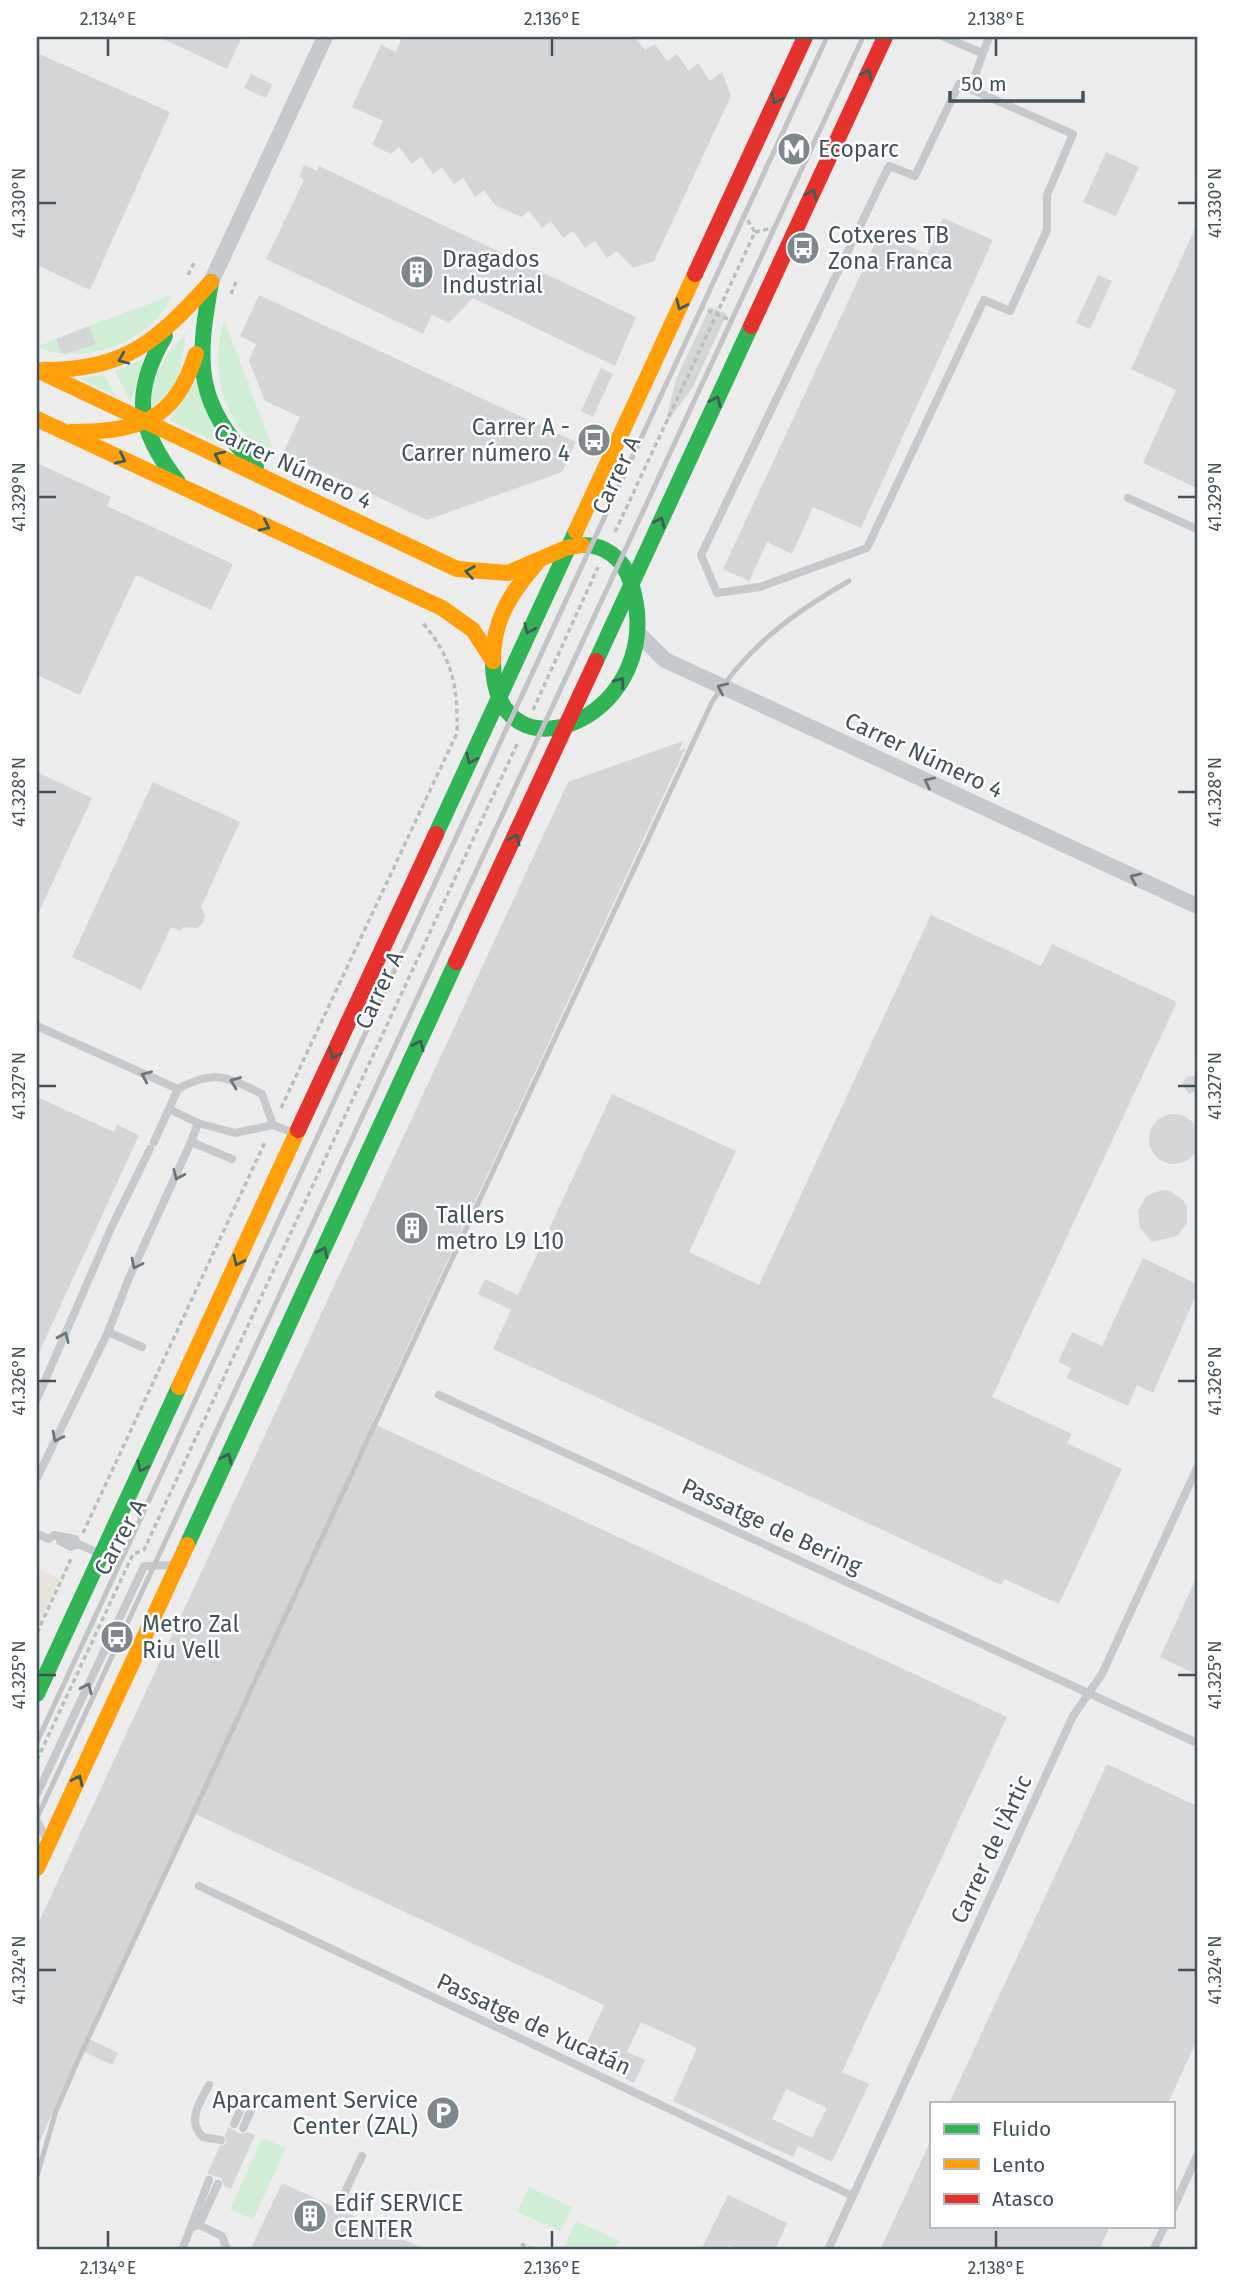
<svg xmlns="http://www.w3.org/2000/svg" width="1234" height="2287" font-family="'Fira Sans',sans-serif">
<rect width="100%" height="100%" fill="#edecec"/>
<path fill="#e7e2db" d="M37,1568L59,1579L37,1627Z"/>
<g fill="#cfeed5">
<path d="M173,295C151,342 84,367 37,347L56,339L61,352L66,354L95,344L89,326Z"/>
<path d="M224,320L276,457C224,433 208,371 224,320Z"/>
<path d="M186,333L177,384L152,407C148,377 167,354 186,333Z"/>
<path d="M143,359L131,402L115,371Z"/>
<path d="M104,375L116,396L79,378Z"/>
<path d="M195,382L222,445L170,420Z"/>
<path d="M262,2138L286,2148L253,2220L230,2209Z"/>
<path d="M529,2187L572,2207L561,2231L517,2212Z"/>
<path d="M576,2221L619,2241L615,2250H573L564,2246Z"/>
</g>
<g fill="#d4d5d7" fill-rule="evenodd">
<path d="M159,37H242L227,69Z"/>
<path d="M402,37H635L645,50L655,44L667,61L677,54L689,71L698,63L710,81L722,72L731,96L654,261L633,268L617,251L607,258L595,241L585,248L573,231L563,238L551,221L542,228L529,211L521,217L495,205L484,190L475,197L463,178L454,184L442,167L433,174L421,157L412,164L399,147L391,154L372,145L383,121L352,107L381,45L396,52Z"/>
<path d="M37,53L170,112L90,290L37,265Z"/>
<path d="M251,74L272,84L266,98L244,88Z"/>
<path d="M1106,152L1139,167L1116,216L1083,202Z"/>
<path d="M304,165L317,171L319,166L636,317L615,366L473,298L449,323L432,315L423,334L266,259L304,180L299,177Z"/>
<path d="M943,218L993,240L861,528L813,507L792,554L767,542L749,581L723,569L880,233L927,254Z"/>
<path d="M1197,224V488L1143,463L1176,390L1131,369Z"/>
<path d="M1098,275L1112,281L1090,329L1076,323Z"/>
<path d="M259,295L576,442L562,472L427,520L283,453L300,417L265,401L249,361L256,344L240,336Z"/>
<path d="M710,307L727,314L693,387L665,425L676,379Z"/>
<path d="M89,326L96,344L66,354L61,352L56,339Z"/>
<path d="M601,368L613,374L593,417L581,411Z"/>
<path d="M37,463L111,497L107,506L233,564L211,610L136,575L80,695L37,675Z"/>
<path d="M683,741L679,751L686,747L372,1423L1007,1717L842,2072L869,2084L832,2162L798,2146L793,2157L673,2101L697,2048L641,2022L627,2052L645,2060L634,2083L586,2060L591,2049L585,2047L604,2005L191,1812L87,2038L118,2053L112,2065L81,2050L37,2147V1926L568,782ZM786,2089L827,2108L812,2138L772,2119Z"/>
<path d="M37,772L92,798L37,916Z"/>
<path d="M153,782L240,822L201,907L205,915L203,923L197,928L183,927L181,931L171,927L141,990L72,957Z"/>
<path d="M931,915L1041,966L1052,944L1177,1002L992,1397L1072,1434L1067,1443L1122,1469L1059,1604L1004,1579L1001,1585L493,1349L511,1310L478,1294L485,1279L518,1295L612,1094L736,1151L689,1252L759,1285Z"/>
<path d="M1197,1075V1091L1189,1094L1182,1083L1187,1077Z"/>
<path d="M37,1097L114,1132L117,1125L139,1135L37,1357Z"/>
<circle cx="1174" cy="1139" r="25"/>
<path d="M1162,1190L1170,1191L1183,1200L1187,1207V1223L1177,1236L1152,1242L1140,1228L1138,1211L1146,1196Z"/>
<path d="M1143,1258L1197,1284V1293L1153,1393L1137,1385L1128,1406L1066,1378L1071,1368L1058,1362L1072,1332L1102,1346Z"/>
<path d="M1197,1576V1675L1160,1657Z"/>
<path d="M1107,1764L1197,1806V2040L1168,2103H949Z"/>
<path d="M228,2127L241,2134L248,2132L255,2135L231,2189L224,2186L221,2178L207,2174L220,2146L226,2144L225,2135Z"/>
<path d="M931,2140V2226H1110L1099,2250H880Z"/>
<path d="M282,2183L332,2206L336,2213L343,2211L426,2250H250Z"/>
<path d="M728,2195L787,2223L775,2250H739L729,2245L726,2250H701Z"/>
</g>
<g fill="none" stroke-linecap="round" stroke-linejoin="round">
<g stroke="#b3c2bb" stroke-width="3.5" stroke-dasharray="5 3.5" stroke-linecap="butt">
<path d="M743,213L755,232"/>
<path d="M755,232L777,227"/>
<path d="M188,275L194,263"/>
<path d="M231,294L236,282"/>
<path d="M700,307L732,321"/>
<path d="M615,532L755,232"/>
<path d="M533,710L598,567"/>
<path d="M281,1108L457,733C458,686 453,659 422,622"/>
<path d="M83,1533L266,1140"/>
<path d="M37,1633L71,1559"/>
<path d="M37,1760L133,1554L144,1550L518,742"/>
<path d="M521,2244L535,2250"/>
</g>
<g stroke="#c5c9cc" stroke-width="8">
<path d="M944,37L982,53"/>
<path d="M959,84L1073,134L1047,195V230L1010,311L984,300L867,548L760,587L717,593L701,555L889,166L915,176Z"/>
<path d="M970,89L989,37"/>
<path d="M1128,498L1197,529"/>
<path d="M37,1026L178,1089L154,1142"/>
<path d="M178,1089C213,1069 228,1077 262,1094L273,1125"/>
<path d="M171,1110L198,1123L235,1133L273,1125L294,1133"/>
<path d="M191,1142L198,1123"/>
<path d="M142,1347L108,1332L129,1278L191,1142L232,1159"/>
<path d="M439,1395L1197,1743"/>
<path d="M37,1399L112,1226L150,1149"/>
<path d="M37,1478L108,1332"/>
<path d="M37,1534L49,1539L54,1535L75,1539L78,1544L101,1554"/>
<path d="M59,1537L60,1541L71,1547L78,1544"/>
<path d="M37,1794L144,1566L173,1565"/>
<path d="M37,1821L47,1840"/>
<path d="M199,1886L853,2196"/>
<path d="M209,2085C200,2102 186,2121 203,2137L221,2140"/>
<path d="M234,2124L244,2102"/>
<path d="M243,2128L253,2106"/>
<path d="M338,2207L362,2156"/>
<path d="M1173,2209L1197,2156"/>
<path d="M199,2225L218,2184"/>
<path d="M193,2227L199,2225L222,2236L227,2250"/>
<path d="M182,2250L209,2180"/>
<path d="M828,2250L1073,1716L1102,1674L1197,1468"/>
<path d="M1153,2250L1165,2226"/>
</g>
<g stroke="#c5c9cc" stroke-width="16">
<path d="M211,282L325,37"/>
<path d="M639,634L665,660L1197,906"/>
</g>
<g stroke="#30b455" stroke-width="16">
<path d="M211,282C196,367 195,402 256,467"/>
<path d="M165,336C131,394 137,429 178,482"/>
<path d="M493,661C492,791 676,717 630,580C623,559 605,544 582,545"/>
<path d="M596,661L751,326"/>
<path d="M436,834L576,531"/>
<path d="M187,1545L456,962"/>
<path d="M37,1694L179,1387"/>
</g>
<g stroke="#ff9f0a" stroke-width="16">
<path d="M37,370L457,569L508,573L566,548L582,545"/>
<path d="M43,370C127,370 157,341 211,282"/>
<path d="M37,419L442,608L473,630L493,661"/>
<path d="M71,432C138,431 174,423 196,354"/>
<path d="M576,531L695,274"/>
<path d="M493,661C493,620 510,594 536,564"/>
<path d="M179,1387L298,1130"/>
<path d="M37,1868L187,1545"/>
</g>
<g stroke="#e5322d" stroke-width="16">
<path d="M695,274L805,37"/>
<path d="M751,326L885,37"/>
<path d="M456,962L596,661"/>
<path d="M298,1130L436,834"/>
</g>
<g stroke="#c1c3c5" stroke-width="5">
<path d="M37,1742L827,37"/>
<path d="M37,1818L863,37"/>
<path d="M37,2176L56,2111L79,2058L712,702C747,647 793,613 849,581"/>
</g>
</g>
<defs><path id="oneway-chevron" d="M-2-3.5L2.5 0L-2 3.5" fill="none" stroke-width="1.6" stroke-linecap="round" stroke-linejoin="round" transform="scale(1.75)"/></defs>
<g stroke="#415c59">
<use href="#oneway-chevron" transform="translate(867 74) rotate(-65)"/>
<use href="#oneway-chevron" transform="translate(776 99) rotate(115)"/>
<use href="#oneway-chevron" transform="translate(812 194) rotate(-65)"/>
<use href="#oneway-chevron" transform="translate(681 305) rotate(115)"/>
<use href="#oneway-chevron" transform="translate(123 359) rotate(157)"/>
<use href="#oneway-chevron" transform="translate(716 401) rotate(-65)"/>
<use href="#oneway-chevron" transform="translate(219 456) rotate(-155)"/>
<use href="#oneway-chevron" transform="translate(121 459) rotate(25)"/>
<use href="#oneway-chevron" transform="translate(660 522) rotate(-65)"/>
<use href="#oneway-chevron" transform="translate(265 526) rotate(25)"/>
<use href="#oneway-chevron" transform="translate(470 572) rotate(-171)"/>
<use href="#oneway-chevron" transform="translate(529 629) rotate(114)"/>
<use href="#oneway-chevron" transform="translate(620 682) rotate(-53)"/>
<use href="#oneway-chevron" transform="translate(471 759) rotate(115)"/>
<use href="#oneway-chevron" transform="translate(515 839) rotate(-65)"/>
<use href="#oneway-chevron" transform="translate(419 1045) rotate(-65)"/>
<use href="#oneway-chevron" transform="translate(334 1054) rotate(115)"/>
<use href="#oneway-chevron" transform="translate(323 1252) rotate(-65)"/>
<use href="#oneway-chevron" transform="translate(238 1261) rotate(115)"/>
<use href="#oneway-chevron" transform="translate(227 1458) rotate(-65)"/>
<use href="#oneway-chevron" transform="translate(142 1467) rotate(115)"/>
<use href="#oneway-chevron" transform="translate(78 1780) rotate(-65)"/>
</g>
<g stroke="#6a767c">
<use href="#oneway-chevron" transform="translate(722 688) rotate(-155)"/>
<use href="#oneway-chevron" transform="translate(929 782) rotate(-155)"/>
<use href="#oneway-chevron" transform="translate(1135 878) rotate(-155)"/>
<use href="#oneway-chevron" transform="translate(146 1076) rotate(-157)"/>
<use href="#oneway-chevron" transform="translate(235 1082) rotate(-159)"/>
<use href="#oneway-chevron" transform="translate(178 1175) rotate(114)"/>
<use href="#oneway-chevron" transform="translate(136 1264) rotate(116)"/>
<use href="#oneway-chevron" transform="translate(64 1337) rotate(-67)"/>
<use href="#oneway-chevron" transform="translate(57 1437) rotate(116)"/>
<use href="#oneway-chevron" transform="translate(87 1688) rotate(-65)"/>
</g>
<path fill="none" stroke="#435259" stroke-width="2.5" d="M108,38V56M552,38V56M996,38V56M38,203H56M1178,203H1196M38,497H56M1178,497H1196M38,792H56M1178,792H1196M38,1086H56M1178,1086H1196M38,1381H56M1178,1381H1196M38,1675H56M1178,1675H1196M38,1970H56M1178,1970H1196M108,2231V2248M552,2231V2248M996,2231V2248"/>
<defs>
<symbol id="metro-disc" viewBox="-11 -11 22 22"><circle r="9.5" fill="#7e888c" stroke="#fff"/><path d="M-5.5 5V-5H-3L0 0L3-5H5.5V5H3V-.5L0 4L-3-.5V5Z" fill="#fff"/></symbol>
<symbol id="bus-disc" viewBox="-11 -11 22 22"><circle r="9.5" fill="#7e888c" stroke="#fff"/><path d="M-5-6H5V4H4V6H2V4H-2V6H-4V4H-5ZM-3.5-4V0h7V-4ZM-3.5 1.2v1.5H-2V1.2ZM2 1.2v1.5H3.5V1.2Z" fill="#fff"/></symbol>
<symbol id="building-disc" viewBox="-11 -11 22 22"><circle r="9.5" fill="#7e888c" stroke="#fff"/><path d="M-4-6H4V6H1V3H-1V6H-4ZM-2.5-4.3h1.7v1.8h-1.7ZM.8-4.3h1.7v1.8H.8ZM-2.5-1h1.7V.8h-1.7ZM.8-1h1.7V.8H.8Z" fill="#fff"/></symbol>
<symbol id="parking-disc" viewBox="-11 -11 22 22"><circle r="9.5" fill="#7e888c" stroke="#fff"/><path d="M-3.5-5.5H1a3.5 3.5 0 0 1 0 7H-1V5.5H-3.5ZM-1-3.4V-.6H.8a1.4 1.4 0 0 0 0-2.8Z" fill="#fff"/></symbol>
</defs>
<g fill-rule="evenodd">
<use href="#metro-disc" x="775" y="130" width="38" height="38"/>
<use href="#bus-disc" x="784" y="229" width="38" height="38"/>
<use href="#building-disc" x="398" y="253" width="38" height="38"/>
<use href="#bus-disc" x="575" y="421" width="38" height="38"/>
<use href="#building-disc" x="393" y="1209" width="38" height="38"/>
<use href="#bus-disc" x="98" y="1618" width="38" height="38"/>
<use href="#parking-disc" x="424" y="2094" width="38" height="38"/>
<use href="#building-disc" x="291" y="2197" width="38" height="38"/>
</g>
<g text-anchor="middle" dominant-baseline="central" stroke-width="5" stroke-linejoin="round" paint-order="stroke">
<g font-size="23" fill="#435259" stroke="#fff" text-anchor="start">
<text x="818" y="149">Ecoparc</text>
<text x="828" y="235">Cotxeres TB<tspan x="828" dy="26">Zona Franca</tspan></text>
<text x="442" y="259">Dragados<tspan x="442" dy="26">Industrial</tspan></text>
<text x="570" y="427" text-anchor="end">Carrer A -<tspan x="570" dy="26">Carrer número 4</tspan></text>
<text x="436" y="1215">Tallers<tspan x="436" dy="26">metro L9 L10</tspan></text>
<text x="142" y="1624">Metro Zal<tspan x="142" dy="26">Riu Vell</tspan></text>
<text x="418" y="2100" text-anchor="end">Aparcament Service<tspan x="418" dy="26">Center (ZAL)</tspan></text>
<text x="334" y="2203">Edif SERVICE<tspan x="334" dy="26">CENTER</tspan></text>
</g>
<g font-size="23" fill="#435259" stroke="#fff">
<text transform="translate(293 466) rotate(25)">Carrer Número 4</text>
<text transform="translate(616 475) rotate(-65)">Carrer A</text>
<text transform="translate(924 755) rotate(25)">Carrer Número 4</text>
<text transform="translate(379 990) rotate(-65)">Carrer A</text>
<text transform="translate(772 1526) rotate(25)">Passatge de Bering</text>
<text transform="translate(120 1537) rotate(-61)">Carrer A</text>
<text transform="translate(991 1849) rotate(-65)">Carrer de l'Àrtic</text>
<text transform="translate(534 2024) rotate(25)">Passatge de Yucatán</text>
</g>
</g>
<rect width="1234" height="2287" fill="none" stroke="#ffffff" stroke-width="77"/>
<rect x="930" y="2102" width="245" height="126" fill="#ffffff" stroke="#b4babd" stroke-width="2"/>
<rect x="944" y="2124" width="35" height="10" fill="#30b455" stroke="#b4babd" stroke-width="2"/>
<text x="992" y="2136" font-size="21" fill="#435259">Fluido</text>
<rect x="944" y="2159" width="35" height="10" fill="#ff9f0a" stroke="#b4babd" stroke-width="2"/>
<text x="992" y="2172" font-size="21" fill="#435259">Lento</text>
<rect x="944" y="2194" width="35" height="10" fill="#e5322d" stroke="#b4babd" stroke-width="2"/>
<text x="992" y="2206" font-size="21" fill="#435259">Atasco</text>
<path d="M950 91v10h133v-10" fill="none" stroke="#435259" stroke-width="3.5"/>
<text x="961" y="91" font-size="21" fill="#435259" stroke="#ffffff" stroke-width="5" paint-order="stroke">50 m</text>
<rect x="38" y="38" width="1158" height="2210" fill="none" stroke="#435259" stroke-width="2.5"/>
<g font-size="18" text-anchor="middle" fill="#435259">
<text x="108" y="25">2.134°E</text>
<text x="552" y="25">2.136°E</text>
<text x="996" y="25">2.138°E</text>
<text transform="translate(19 203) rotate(-90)" y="6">41.330°N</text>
<text transform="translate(1215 203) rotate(-90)" y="6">41.330°N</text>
<text transform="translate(19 497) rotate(-90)" y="6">41.329°N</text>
<text transform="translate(1215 497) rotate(-90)" y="6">41.329°N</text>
<text transform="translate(19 792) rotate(-90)" y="6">41.328°N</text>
<text transform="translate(1215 792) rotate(-90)" y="6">41.328°N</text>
<text transform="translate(19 1086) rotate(-90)" y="6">41.327°N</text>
<text transform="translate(1215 1086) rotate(-90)" y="6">41.327°N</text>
<text transform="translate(19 1381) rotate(-90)" y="6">41.326°N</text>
<text transform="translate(1215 1381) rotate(-90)" y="6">41.326°N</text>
<text transform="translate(19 1675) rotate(-90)" y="6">41.325°N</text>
<text transform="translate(1215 1675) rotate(-90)" y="6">41.325°N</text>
<text transform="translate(19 1970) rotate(-90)" y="6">41.324°N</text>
<text transform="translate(1215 1970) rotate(-90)" y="6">41.324°N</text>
<text x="108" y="2274">2.134°E</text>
<text x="552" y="2274">2.136°E</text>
<text x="996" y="2274">2.138°E</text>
</g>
</svg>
